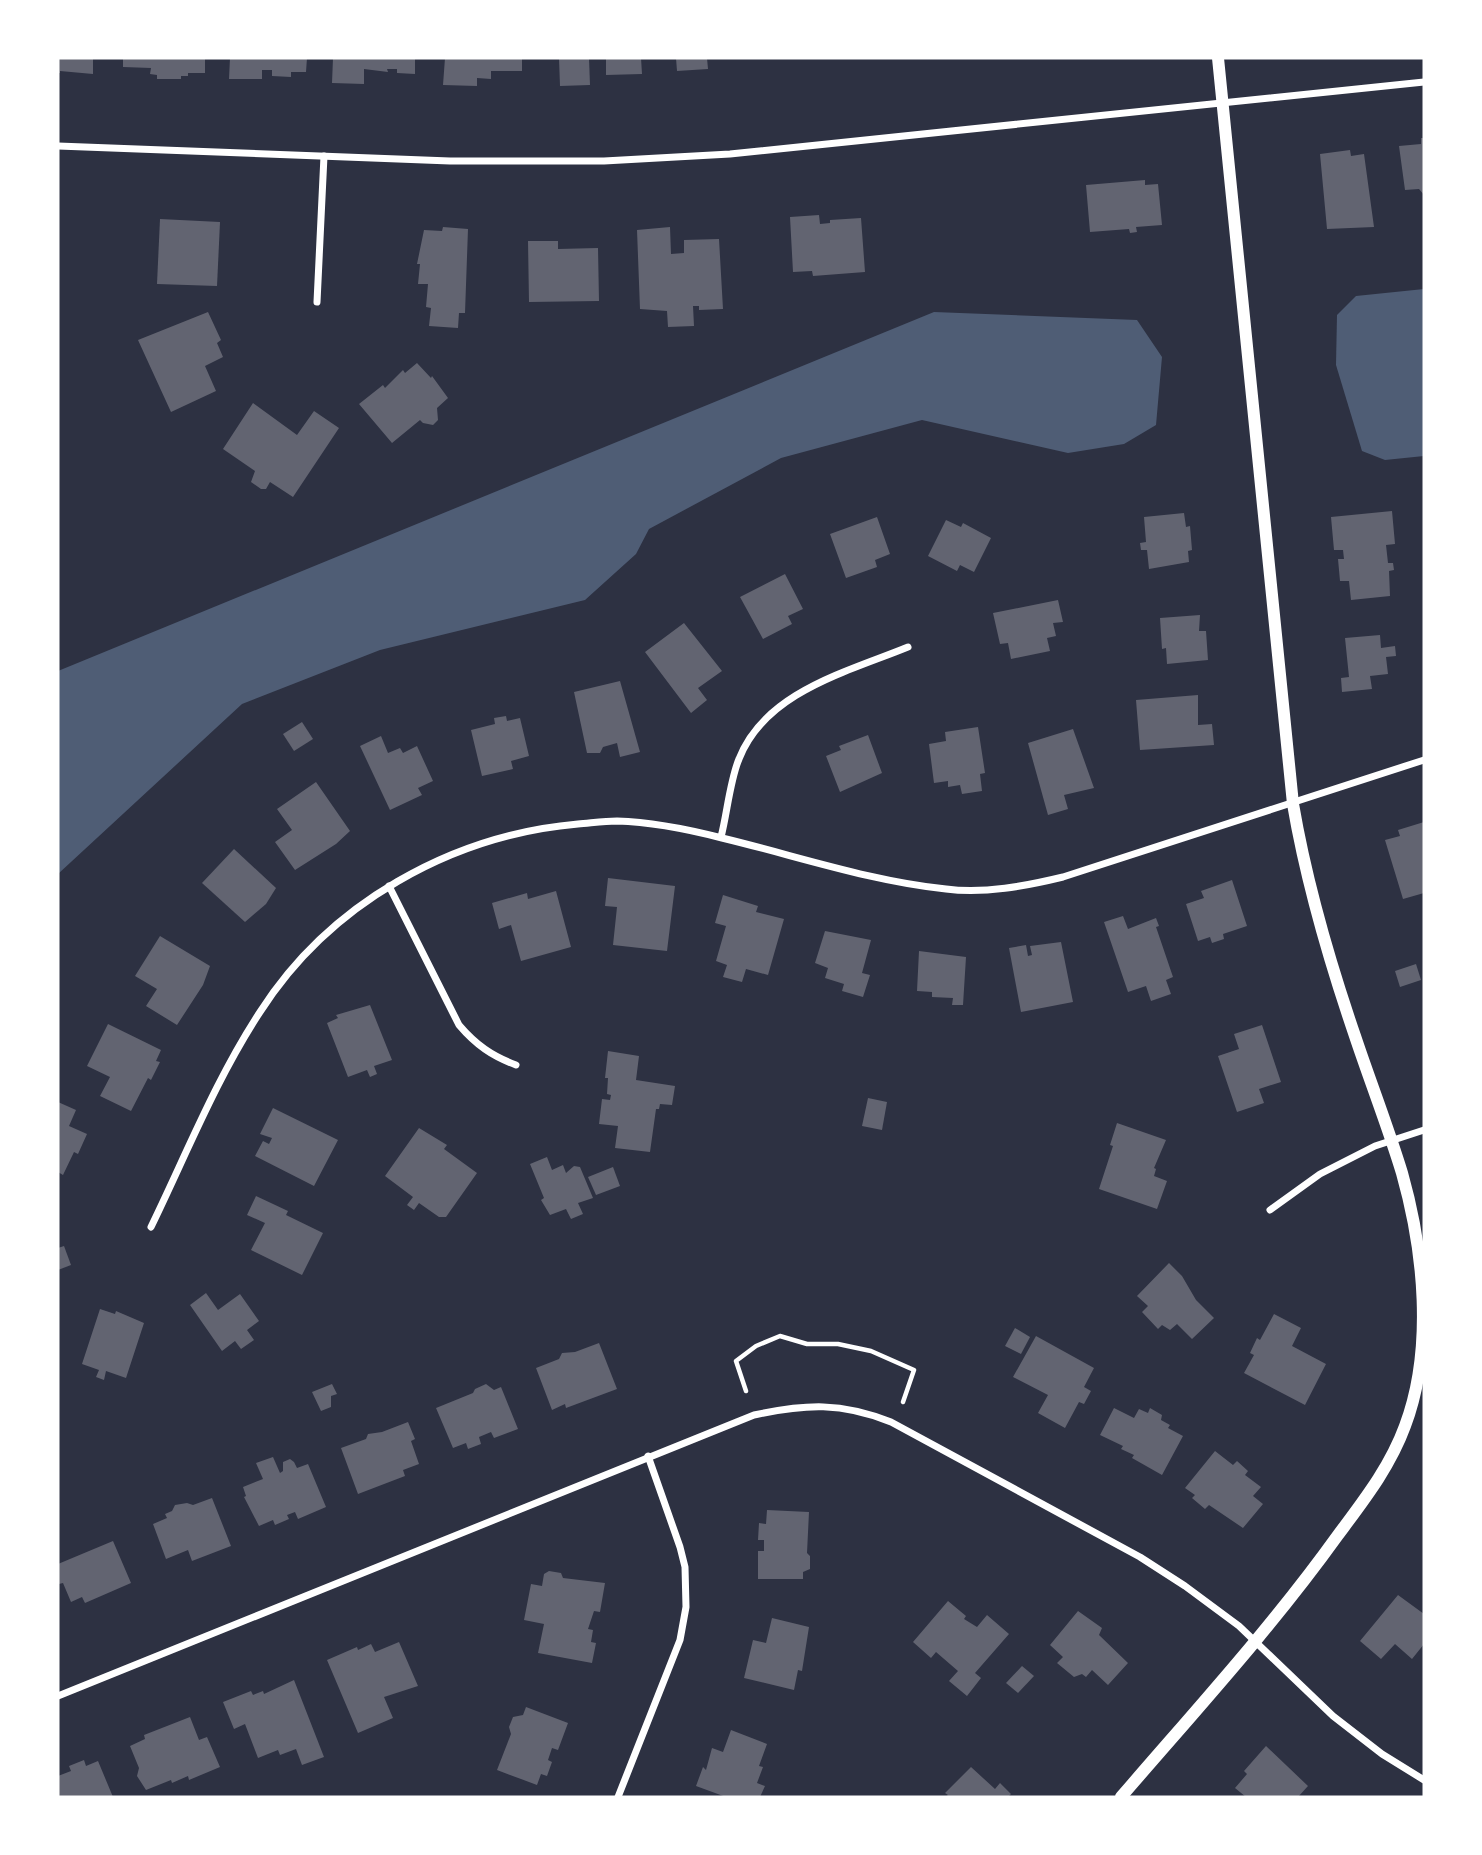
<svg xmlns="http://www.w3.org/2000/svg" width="1482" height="1855" font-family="Literata,serif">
<rect width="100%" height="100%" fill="#2d3142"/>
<g fill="#4f5d75">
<path d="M1424,289V456L1385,460L1362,451L1336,365L1337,315L1356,296Z"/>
<path d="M934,312L1137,320L1162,357L1156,425L1124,444L1068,453L922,420L781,458L649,529L636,554L585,600L380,650L242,704L58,874V671Z"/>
</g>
<g fill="#626471">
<path d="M58,58H93V74L60,71V73H58Z"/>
<path d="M123,58H205V73H188V76H181V79H157V75L150,74L151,68L123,67Z"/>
<path d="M230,58H307L306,72H291V77L272,76V70H262V79H229Z"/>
<path d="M333,58H415V74L397,73V69H387L388,72L364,69V84L332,83Z"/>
<path d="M445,58H522V71H491V79L477,78V86L443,85Z"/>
<path d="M559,58H589L590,85L560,86Z"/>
<path d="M606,58H641L642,74L606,75Z"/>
<path d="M676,58H707L708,69L677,71Z"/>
<path d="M1421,138H1424V195L1419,189L1405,190L1399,146L1421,144Z"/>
<path d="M1350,150L1351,156L1364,154L1374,227L1327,229L1320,154Z"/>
<path d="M1145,180V185L1158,184L1162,225L1136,227L1137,232L1130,233L1129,229L1090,232L1086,185Z"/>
<path d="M819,215L820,224L830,223V220L861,218L865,272L813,276L812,271L793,272L790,217Z"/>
<path d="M160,219L220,222L217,286L157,284Z"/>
<path d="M443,227L468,229L465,313H459L458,328L429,326L431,308L426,307L428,284H418L420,264H417L424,230L442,231Z"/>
<path d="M670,227L671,254L684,253V240L719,239L723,309L699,310V306H693L694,326L668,327L667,311L640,309L637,230Z"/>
<path d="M528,241H558V249L598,248L599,301L529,302Z"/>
<path d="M208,312L221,340L217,343L223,357L205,366L216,391L171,412L138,340Z"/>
<path d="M417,363L431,378L432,376L448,398L437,408L438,420L433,425L423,423L420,420L392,443L359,404L383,385L385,388L403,370L405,373Z"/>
<path d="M253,403L297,435L314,411L339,428L293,497L270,482L266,489H261L251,482L255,471L223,449Z"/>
<path d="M1392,511L1395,544L1386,545L1388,563H1393L1394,570L1389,571L1390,596L1351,600L1349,581H1340L1338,559H1344L1343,550H1334L1331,517Z"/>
<path d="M1184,513L1186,527L1190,526L1192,550L1188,551L1189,562L1149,569L1147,550H1141L1140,543L1146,542L1144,517Z"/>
<path d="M877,517L890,554L875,560L877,567L846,578L830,534Z"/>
<path d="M946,520L961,527L963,523L991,538L974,572L960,565L957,571L928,556Z"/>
<path d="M785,574L803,609L788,616L792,624L763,639L740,597Z"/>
<path d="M1058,600L1063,622L1053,623L1056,636L1047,638L1050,651L1011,659L1008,643L1000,644L993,613Z"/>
<path d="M1200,615L1199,631H1206L1208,660L1167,664L1166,648L1162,649L1160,618Z"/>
<path d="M684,623L722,671L698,688L707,700L691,713L645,652Z"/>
<path d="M1380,635L1381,648L1395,646L1396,656L1386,657L1388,674L1370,676L1372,689L1342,692L1341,678L1349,677L1345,638Z"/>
<path d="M620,681L640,752L620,757L617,743L603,747L600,753H587L574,692Z"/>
<path d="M1198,695V725L1212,724L1214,745L1140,750L1136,700Z"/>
<path d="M506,716L507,721L520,718L529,756L511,761L513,769L482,776L471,730L495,724L494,718Z"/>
<path d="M302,722L313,739L294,751L283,734Z"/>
<path d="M978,727L985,773L980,774L982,791L962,794L960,785L948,787V781L934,783L929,744L946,741L945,732Z"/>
<path d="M1073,729L1094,788L1064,795L1068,809L1048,815L1028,743Z"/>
<path d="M868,735L882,773L840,792L826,756L841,750L839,746Z"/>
<path d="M381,736L388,753L400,748L403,753L417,746L433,781L418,788L422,795L390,810L360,746Z"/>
<path d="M316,782L350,831L336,844L295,870L275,842L292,830L277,809Z"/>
<path d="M1424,822V893L1403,899L1385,840L1400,836L1398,830Z"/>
<path d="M234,849L276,888L266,904L245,922L202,883Z"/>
<path d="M608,878L675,886L667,951L613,945L617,907L605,906Z"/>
<path d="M1232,880L1247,926L1223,934L1224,939L1212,943L1210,937L1198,941L1186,904L1204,898L1201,891Z"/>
<path d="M556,891L571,947L521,961L511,925L499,929L492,903L527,893L528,899Z"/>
<path d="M723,895L758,906L756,912L784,919L768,975L746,969L742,982L723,977L727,965L716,961L726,926L715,923Z"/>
<path d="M1123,916L1128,929L1156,918L1159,926L1156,927L1173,977L1166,980L1171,994L1151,1001L1146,986L1128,992L1104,922Z"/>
<path d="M825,931L871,940L862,973L870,975L863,997L842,991L844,984L825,978L828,968L815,963Z"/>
<path d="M160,936L210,966L203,985L177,1025L146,1006L157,989L135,976Z"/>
<path d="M1061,942L1073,1002L1021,1012L1009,948L1026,945L1028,956L1032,955L1030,946Z"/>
<path d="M919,951L966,957L963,1005H952L953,998L932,997V992L917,991Z"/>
<path d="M1416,964L1421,980L1400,987L1395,971Z"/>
<path d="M370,1005L392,1060L374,1066L377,1074L370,1077L367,1070L348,1077L327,1023L338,1018L336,1015Z"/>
<path d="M108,1024L161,1050L156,1061L160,1062L151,1080L148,1078L131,1111L100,1096L110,1077L87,1066Z"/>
<path d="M1262,1025L1281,1082L1259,1089L1264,1103L1237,1112L1218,1056L1239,1049L1234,1034Z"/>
<path d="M608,1051L639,1056L636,1080L675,1086L672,1105L660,1104L659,1109H656L650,1152L615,1148L618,1126L599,1124L602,1099L610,1100L611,1095L607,1094L608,1078H605Z"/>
<path d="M868,1098L887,1102L882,1130L862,1126Z"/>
<path d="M58,1102L76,1110L69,1126L87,1134L78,1154L74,1152L63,1175L58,1172Z"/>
<path d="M273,1108L338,1140L314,1186L255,1156L263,1141L269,1144L272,1138L260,1134Z"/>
<path d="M1117,1123L1166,1140L1154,1168L1156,1169L1154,1176L1167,1181L1157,1209L1099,1189L1113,1146L1110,1145Z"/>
<path d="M419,1128L447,1145L444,1149L477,1173L446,1217H439L419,1203L414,1210L407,1205L413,1197L385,1176Z"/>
<path d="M547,1157L552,1170L563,1165L566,1173L574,1166L580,1167L593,1198L578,1203L583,1214L571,1219L566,1209L550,1215L541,1200L544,1198L530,1164Z"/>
<path d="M613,1167L620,1186L596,1195L588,1177Z"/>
<path d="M256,1196L288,1211L286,1215L323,1233L302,1275L251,1250L265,1223L247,1215Z"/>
<path d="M64,1246L71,1265L58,1270V1248Z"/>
<path d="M1169,1263L1182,1276L1196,1300L1214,1318L1192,1339L1177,1324L1170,1330L1162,1325L1158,1329L1142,1312L1148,1306L1137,1296Z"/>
<path d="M206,1293L218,1310L240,1294L259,1321L247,1330L254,1340L241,1349L235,1341L222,1351L190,1305Z"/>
<path d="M100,1309L115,1314L116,1311L144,1323L126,1378L106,1371L104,1380L96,1377L99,1370L82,1364Z"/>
<path d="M1274,1314L1301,1328L1292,1346L1326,1364L1305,1405L1244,1373L1254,1355L1250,1353L1257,1338L1260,1340Z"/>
<path d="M1015,1328L1030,1337L1021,1354L1005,1346Z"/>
<path d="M1036,1336L1094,1368L1084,1387L1091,1391L1084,1404L1079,1402L1065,1428L1038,1413L1048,1395L1013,1377Z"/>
<path d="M599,1343L617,1389L566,1408L565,1404L552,1410L536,1368L559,1359L562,1353L575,1352Z"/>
<path d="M332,1384L337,1394L331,1396V1407L321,1411L312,1392Z"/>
<path d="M486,1384L494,1390L501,1387L518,1429L494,1438L491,1432L479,1437L481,1444L468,1449L466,1443L453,1448L436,1408L473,1393L475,1389Z"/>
<path d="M1114,1408L1134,1418L1139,1409L1148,1413L1150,1408L1162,1415L1161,1420L1170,1425L1168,1428L1183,1436L1162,1475L1132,1458L1134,1455L1121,1449L1123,1446L1100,1435Z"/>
<path d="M408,1422L415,1439L411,1441L419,1464L403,1470L405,1476L358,1494L341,1448L366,1439L368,1434L382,1432Z"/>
<path d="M1215,1451L1233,1465L1237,1461L1248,1471L1245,1475L1261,1487L1253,1496L1263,1504L1243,1528L1209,1505L1205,1509L1192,1498L1195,1495L1185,1488Z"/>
<path d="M273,1457L280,1473L283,1471V1462L290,1459L294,1462L297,1468L308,1464L326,1507L298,1519L295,1512L287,1515L289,1519L275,1525L273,1520L259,1526L244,1497L246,1496L243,1487L263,1479L256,1463Z"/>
<path d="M212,1498L231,1546L192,1561L188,1550L166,1559L153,1524L167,1518L165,1514L172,1511L175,1505L187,1503L193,1505Z"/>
<path d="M767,1510L809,1512L807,1553L810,1556V1569L803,1572V1579H758V1551H764V1540H758L759,1523L766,1524Z"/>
<path d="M113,1541L131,1583L85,1603L82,1597L71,1602L63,1583L59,1584L58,1580V1564Z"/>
<path d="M549,1571L561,1573L563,1578L605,1583L600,1612L594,1611L588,1629L593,1630L591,1642L596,1643L592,1663L538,1653L544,1624L524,1620L531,1584L542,1586L544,1574Z"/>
<path d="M1398,1595L1424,1614V1644L1412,1659L1395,1644L1381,1659L1360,1641Z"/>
<path d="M948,1601L966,1616L964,1619L977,1627L987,1615L1009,1634L975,1673L981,1678L967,1696L949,1681L958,1671L936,1652L931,1658L913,1642Z"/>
<path d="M1078,1611L1102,1628L1099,1635L1128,1663L1108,1685L1092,1670L1086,1677L1082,1674L1074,1677L1057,1663L1063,1657L1050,1645Z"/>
<path d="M772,1618L809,1627L802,1671L798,1670L794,1690L744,1678L753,1640L766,1643Z"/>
<path d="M399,1642L418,1686L384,1697L393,1718L358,1733L327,1660L357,1647L358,1650L371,1644L375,1652Z"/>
<path d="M1022,1666L1034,1676L1018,1693L1006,1683Z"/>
<path d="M294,1680L324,1757L302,1765L296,1749L280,1755L278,1750L258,1758L245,1724L234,1729L223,1702L251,1691L253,1695L263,1691L264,1694Z"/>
<path d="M526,1707L568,1723L558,1750L552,1748L548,1760L552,1762L547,1776L541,1774L537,1785L497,1770L511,1734L509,1727L513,1717L523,1715Z"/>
<path d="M190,1717L199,1740L207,1737L220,1767L189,1780L188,1776L172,1783L171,1780L146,1790L137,1776L139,1768L130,1746L145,1739L144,1735Z"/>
<path d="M731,1730L767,1744L759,1766L763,1767L757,1783L765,1786L760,1797H726L696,1786L703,1767L706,1770L712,1748L723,1752Z"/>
<path d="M1266,1746L1308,1786L1298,1797H1246L1235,1788L1247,1774L1244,1771Z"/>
<path d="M84,1760L86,1766L98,1761L113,1797H58V1776L71,1771L69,1766Z"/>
<path d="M971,1767L995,1789L1000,1783L1011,1794L1008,1797H945L948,1795L945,1793Z"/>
</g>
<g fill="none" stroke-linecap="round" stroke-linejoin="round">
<path stroke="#fff" stroke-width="4.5" d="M746,1391L736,1361L756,1346L780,1336L807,1344H838L871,1351L914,1370L903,1402"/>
<g stroke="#fff" stroke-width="7">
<path d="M58,146L450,161H604L730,154L1424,82"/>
<path d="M317,302L324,156"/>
<path d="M721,837C727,814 730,780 739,759C765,692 847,672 908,647"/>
<path d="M389,886L459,1025C476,1045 492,1056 516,1065"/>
<path d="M1270,1210L1320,1174L1375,1146L1424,1130"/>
<path d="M151,1227C186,1155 216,1079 260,1012C329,904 451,835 578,824C591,823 604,821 617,821C653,822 687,829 722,838C797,856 870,881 946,889C984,894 1026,886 1063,877L1424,760"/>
<path d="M58,1696L754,1415C806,1404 841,1402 891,1422L1140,1557L1185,1586L1239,1626L1333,1716L1382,1754L1424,1780"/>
<path d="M618,1797L680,1640L686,1607L685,1567L680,1547L648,1456"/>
</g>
<path stroke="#fff" stroke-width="12" d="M1121,1797C1195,1711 1272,1627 1338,1535C1364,1500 1390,1467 1405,1426C1434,1349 1424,1251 1402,1173C1388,1127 1370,1081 1355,1036C1330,963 1306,880 1293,804L1218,58"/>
</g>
<rect width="1482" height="1855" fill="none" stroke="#ffffff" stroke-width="119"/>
</svg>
